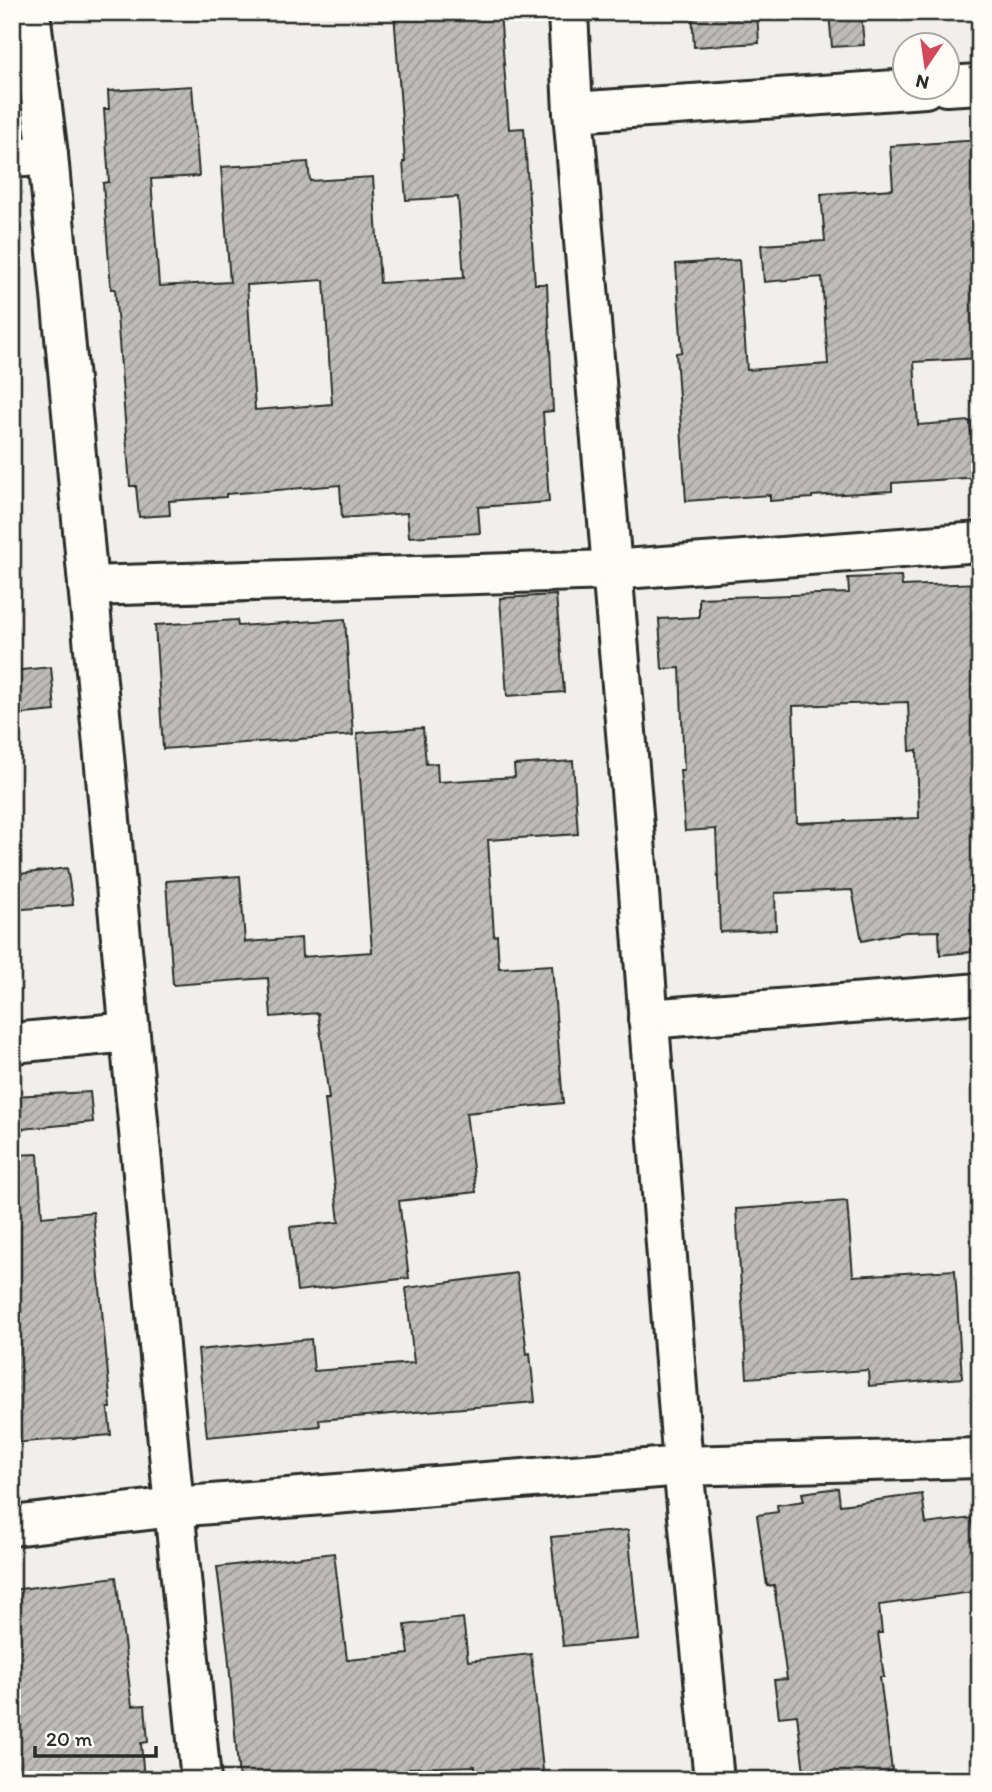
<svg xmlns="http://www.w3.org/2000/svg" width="992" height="1792" font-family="Itim,sans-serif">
<defs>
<pattern id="building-hatch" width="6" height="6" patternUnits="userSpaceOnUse" patternTransform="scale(1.75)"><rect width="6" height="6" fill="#bdbcb8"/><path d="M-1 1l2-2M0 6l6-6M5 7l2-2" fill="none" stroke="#9a9996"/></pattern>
</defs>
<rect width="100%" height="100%" fill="#f0efeb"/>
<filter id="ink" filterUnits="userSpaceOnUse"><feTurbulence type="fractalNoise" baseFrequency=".0143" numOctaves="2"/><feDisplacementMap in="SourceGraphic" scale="14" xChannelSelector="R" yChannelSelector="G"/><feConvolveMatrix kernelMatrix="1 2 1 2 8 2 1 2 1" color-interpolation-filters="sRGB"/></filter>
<g filter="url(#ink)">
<g fill="url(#building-hatch)" stroke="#2b2b2b" stroke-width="2" fill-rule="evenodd">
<path d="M394,12H500L509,129L524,128L535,284H547L553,411L543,412L549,502L478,507L480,533L409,537L407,513L342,518L340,485L226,494V497L169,501L170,515L139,517L136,486H130L115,289H111L103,183L109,182L104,109H109L108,91L192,86L199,176L151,179L159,286L230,282L221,167L308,162L310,181L373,177L380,283L464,278L458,197L406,200L403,162H405ZM324,280L332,404L255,410L247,285Z"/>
<path d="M692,12H757L759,43L694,47Z"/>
<path d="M829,12H861L864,45L832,47Z"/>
<path d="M980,140V358L914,362L918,425L970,421L971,434L980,433V477L892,483V491L812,496V498L770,501V495L686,501L676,353L682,352L676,264L739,260L747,370L828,364L822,277L764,282L761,245L825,241L821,194L893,189L890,146Z"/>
<path d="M901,576L902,586L980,583V821H973L977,930H970L971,952L940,955L939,931L905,932L862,941L852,890L775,893L776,930L720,932L716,829L685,831L680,770H684L680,668L662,669L659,619L699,617V598L849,593L848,578ZM908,702L910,751L917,750L919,818L797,823L793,706Z"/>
<path d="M556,595L564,692L507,696L500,598Z"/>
<path d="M345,619L353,735L163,749L155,625L237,620L238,626Z"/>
<path d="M51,667L55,711L14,715L12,671Z"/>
<path d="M423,728L426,764L437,763L438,782L515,777L514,765L573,761L578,834L488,840L494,936L497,935L499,968L552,965L563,1103L466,1113L476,1192L399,1201L409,1278L297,1291L290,1227L339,1222L325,1099H329L318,1013L271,1017L268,978L173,985L166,881L240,876L245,942L301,938L302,957L372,952L357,733Z"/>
<path d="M67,868L73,905L12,910V875Z"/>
<path d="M90,1092L93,1122L12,1130V1096Z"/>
<path d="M38,1154L42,1217L93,1212L111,1408H108L111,1435L12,1443V1155Z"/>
<path d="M847,1201L853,1276L955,1270L962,1378L869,1386L868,1370L747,1378L736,1209Z"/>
<path d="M517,1273L527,1354L530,1353L535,1402L319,1420L320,1426L207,1437L198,1350L311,1339L314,1371L414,1363L406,1288Z"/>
<path d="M838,1488L840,1505L922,1494L926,1524L972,1518L975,1538L980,1537V1591L879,1605L882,1633H878L884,1677H880L892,1770L888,1771L889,1780H805L797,1715L779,1717L774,1680L787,1679L774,1585L767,1586L757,1515L778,1512L777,1505L804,1501L802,1493Z"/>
<path d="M628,1530L639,1639L563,1646L551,1537Z"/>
<path d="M334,1553L347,1660L409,1654L405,1625L463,1618L468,1661L531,1654L544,1780H476L475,1766L409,1768V1780H354V1775L311,1780H239L228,1652L217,1567Z"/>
<path d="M116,1577L132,1706L145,1705L148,1742L141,1743L144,1780H12V1590Z"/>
</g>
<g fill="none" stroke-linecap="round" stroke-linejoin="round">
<defs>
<g id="street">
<path d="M30,12L48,155L174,1507L201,1780"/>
<path d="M568,12L573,112L633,814L683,1466L714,1780"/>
<path d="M946,86L980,84"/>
<path d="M573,112L925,88"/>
<path d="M12,158L48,155"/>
<path d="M88,586L611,570L980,542"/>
<path d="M648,1019L980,993"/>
<path d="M12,1043L129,1032"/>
<path d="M12,1526L174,1507L683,1466L980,1458"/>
</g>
</defs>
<use href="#street" stroke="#2b2b2b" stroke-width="44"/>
<use href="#street" stroke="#fdfcf7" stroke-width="38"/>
</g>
</g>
<rect width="992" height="1792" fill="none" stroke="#fdfcf7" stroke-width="42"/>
<rect x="21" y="21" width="950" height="1750" fill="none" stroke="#2b2b2b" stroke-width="2.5" filter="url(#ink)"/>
<g transform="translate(926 66) rotate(193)"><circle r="33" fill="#fdfcf7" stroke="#a9a8a5" stroke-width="2"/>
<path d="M0-5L12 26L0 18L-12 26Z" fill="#d1495b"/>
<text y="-10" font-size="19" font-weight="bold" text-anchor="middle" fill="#2b2b2b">N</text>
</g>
<path d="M35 1746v10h121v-10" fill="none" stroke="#2b2b2b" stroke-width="3.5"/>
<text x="46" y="1746" font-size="21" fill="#2b2b2b" stroke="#fdfcf7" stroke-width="5" paint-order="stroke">20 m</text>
</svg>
